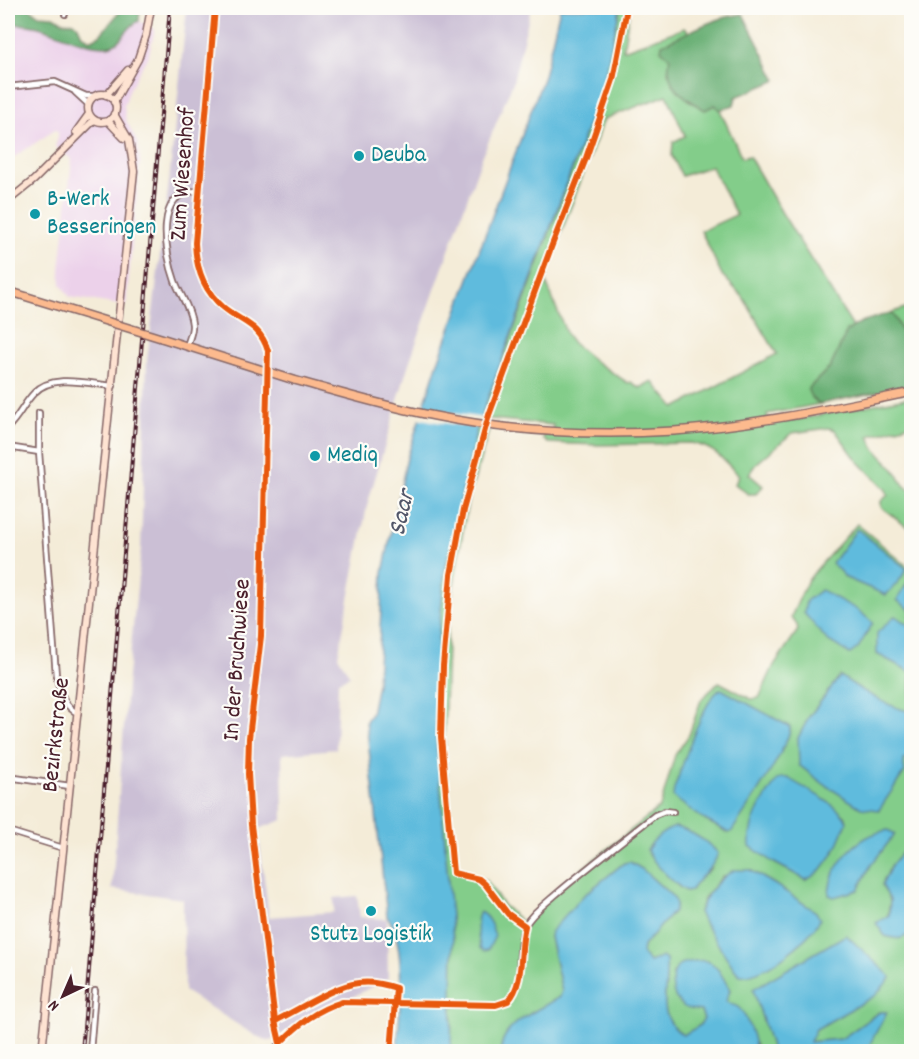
<svg xmlns="http://www.w3.org/2000/svg" width="919" height="1059" font-family="Dekko,sans-serif">
<rect width="100%" height="100%" fill="#fdfcf7"/>
<filter id="ink" filterUnits="userSpaceOnUse"><feTurbulence type="fractalNoise" baseFrequency=".0167" numOctaves="2"/><feDisplacementMap in="SourceGraphic" scale="12" xChannelSelector="R" yChannelSelector="G"/><feConvolveMatrix kernelMatrix="1 2 1 2 8 2 1 2 1" color-interpolation-filters="sRGB"/></filter>
<filter id="wash" filterUnits="userSpaceOnUse"><feTurbulence type="fractalNoise" baseFrequency=".008" numOctaves="4" result="noise"/><feDisplacementMap in="SourceGraphic" scale="24" xChannelSelector="R" yChannelSelector="G"/><feGaussianBlur stdDeviation="1.35" result="paint"/><feColorMatrix in="noise" values="0 0 0 0 0 0 0 0 0 0 0 0 0 0 0 0 0 1.4 0 .05"/><feComposite in="paint" operator="in"/></filter>
<g filter="url(#wash)">
<rect width="100%" height="100%" fill="#f4ecd8"/>
<path fill="#ecd1ea" d="M139,21L155,29L149,54L130,88L124,106L126,120L138,144L140,163L126,306L70,297L61,285L60,269L72,159L55,147L58,137V131L55,130L8,161V25L16,23L37,26L88,43L120,40L129,28Z"/>
<path fill="#cbbfd5" d="M187,8H531L513,82L481,160L408,366L367,506L338,656L350,676L338,681L336,749L282,754L283,820L258,829L269,917L334,912V898L357,896L360,917L387,919L388,978L270,1041L256,1036L184,991L183,899L112,889L127,686L141,548L147,361L169,182Z"/>
<g fill="#83cd8a" stroke="#66765a" stroke-width="1.5" fill-rule="evenodd">
<path d="M620,8H630L623,50L684,28L689,32L678,38L670,57L668,73L690,101L705,110L715,105L720,110L742,158L749,156L782,213L853,327L847,331L831,366L808,389L820,404L767,414L769,425L911,397V424L869,436C874,453 887,459 896,472C903,482 899,482 911,491V530L881,507V501L888,495L886,490L856,459L835,430L829,428L792,433L755,465L749,474L763,486L756,494H748L735,484L739,475C721,459 717,448 691,443L598,445L548,443L543,439L544,435H553V425L481,418L540,259L603,84ZM667,95L685,136L673,142L672,156L682,176L711,166L736,215L701,231L722,275L743,297L777,354L675,408L652,381L640,388L631,382L628,383L596,362L573,343L567,335L546,282L548,268L604,119Z"/>
<path d="M911,306V349L893,315L890,313Z"/>
<path d="M477,428L489,430L468,501L448,619L444,735L449,808L457,869L487,881L503,905L521,921H525L568,880L660,807L675,755L689,735L701,700L719,682L751,699L759,698L774,665L798,630L797,625L791,617L807,582L816,570L857,524L911,569V577L897,600L911,610V627L894,616L877,654L911,672V712C885,706 863,691 840,676L809,717L798,739L903,760L911,756V848H906L891,866L882,885L890,900L885,936C896,939 903,941 911,931V1051H866L886,1012H879L841,1039L809,1042L816,1029L853,1008L754,989L771,1046L770,1051H754L756,1045L725,1000L730,990L718,970L709,961L673,973C673,998 676,1006 701,1011L704,1019L699,1026L683,1036C654,1016 669,989 666,960L662,958L649,962L642,953L643,946L674,911V898L642,869L630,862L624,863L582,897L550,937L562,991L560,997C542,1008 500,1026 501,1051L451,1052L452,1006L479,1003L452,1002L453,941L436,756L438,640L445,570ZM790,727C791,746 741,813 729,833L705,820ZM821,798L845,816L847,821L806,880L771,861ZM650,856L711,868L698,880L691,890L686,891L679,887ZM750,870L774,884L816,912L805,938L770,965L699,912L705,897L722,877Z"/>
</g>
<g fill="#6ab076" stroke="#5a6850" stroke-width="1.5">
<path d="M8,8H29L39,15L53,16L64,22H74L78,26L82,35L90,40L100,35L123,8H140L139,21C126,26 122,45 107,46C73,47 43,19 8,25Z"/>
<path d="M743,14L776,79L775,81L736,97L734,105L720,110L715,105L705,110C692,102 670,90 669,72C668,68 669,62 670,58L661,50L662,44C692,32 710,18 743,14Z"/>
<path d="M890,313L893,315L911,349V385L820,404C815,401 808,395 808,389L831,366L847,331L861,322Z"/>
</g>
<g fill="#5fbbdd" stroke="#546d84" stroke-width="1.5">
<path d="M560,8H620L603,84L477,428L445,570L438,640L436,734L453,941L451,1051H397C399,1021 408,941 387,917L366,721L371,714L377,684L383,572L407,458L438,362L544,76Z"/>
<path d="M857,529L907,569L899,581L886,595L846,578L832,563Z"/>
<path d="M911,577H912L911,610L897,600Z"/>
<path d="M821,590L858,610L873,623L858,648L850,654L827,640L804,613L806,601Z"/>
<path d="M895,616L911,627V672L877,654V633Z"/>
<path d="M840,676C863,691 885,706 911,712V756L903,760L905,771L879,810L861,808L825,785L799,765L798,738L809,717Z"/>
<path d="M721,689L785,724L790,727C791,745 744,812 732,831L729,833L705,820L673,797L674,789C682,768 703,698 721,689Z"/>
<path d="M781,778H788C803,788 840,805 847,821C840,843 828,870 806,880L771,861L750,846C748,820 763,801 777,780Z"/>
<path d="M675,827C690,830 708,842 718,853C714,868 700,876 691,890L686,891C675,885 652,862 647,850C654,838 663,831 675,827Z"/>
<path d="M888,830L895,834L871,865L858,890L834,897L829,895C830,864 858,835 888,830Z"/>
<path d="M906,848H911V931C903,941 896,939 885,936L876,923L889,915L890,900L882,885L891,866Z"/>
<path d="M630,862L642,869L674,898L676,904L674,911L643,946L642,953L649,962L662,957L666,960C669,989 654,1016 683,1035L699,1026L704,1019L701,1011C695,1010 688,1010 683,1006C670,997 669,974 680,964C713,956 714,961 730,990L726,1001C730,1005 733,1004 738,1007C746,1014 757,1042 754,1051H501C500,1024 540,1009 560,997L562,991L550,937L551,931L582,897L624,863Z"/>
<path d="M734,870H750L774,884L816,912L820,919C811,939 763,978 740,975L735,970L704,923L699,912C706,894 717,880 734,870Z"/>
<path d="M480,912C489,917 492,926 495,936L488,950L484,951L480,948C479,937 474,922 480,912Z"/>
<path d="M846,935L891,977L876,995L816,1029L810,1042L841,1039L880,1012H887L866,1051H770L771,1046L753,989Z"/>
</g>
<path fill="#f4ecd8" d="M420,407L438,411L484,418L480,428L436,422L417,418Z"/>
</g>
<g filter="url(#ink)">
<g fill="none" stroke-linecap="round" stroke-linejoin="round">
<defs>
<g id="street">
<path d="M215,8L195,243C196,267 204,291 223,307C242,323 260,324 268,351L261,636L249,738L248,774L251,825L275,1021L280,1043"/>
<path d="M65,14L66,8"/>
<path d="M8,87L55,82L86,96H95"/>
<path d="M75,92L88,104"/>
<path d="M187,346C189,339 193,331 192,324C191,309 180,295 175,281C165,253 153,189 199,191"/>
<path d="M39,413V452L56,675C60,689 63,707 78,713"/>
<path d="M8,427C19,417 24,403 34,393C52,373 89,384 113,386"/>
<path d="M8,447L39,452"/>
<path d="M8,777L70,786"/>
<path d="M8,831L63,848"/>
<path d="M90,1052L95,991"/>
<path d="M272,1052C292,1029 312,1011 342,1002L492,1005L508,1001C527,981 514,950 525,926C531,914 544,905 554,896C587,868 621,842 655,815L665,811L673,812"/>
</g>
<g id="secondary">
<circle cx="102" cy="108" r="14"/>
<path d="M106,95L128,70"/>
<path d="M114,102L138,59L146,35L151,8"/>
<path d="M108,121L124,138"/>
<path d="M76,132L89,114"/>
<path d="M8,201L34,180L94,120"/>
<path d="M42,1052L134,171L129,140L114,114"/>
</g>
<g id="primary">
<path d="M8,291L109,322"/>
<path d="M161,338L234,361"/>
<path d="M294,380C341,393 387,407 435,416C513,432 595,436 674,431C755,425 833,408 912,392"/>
</g>
</defs>
<use href="#street" stroke="#866768" stroke-width="8"/>
<use href="#secondary" stroke="#866768" stroke-width="9"/>
<use href="#primary" stroke="#866768" stroke-width="10"/>
<use href="#street" stroke="#fff" stroke-width="4.5"/>
<use href="#secondary" stroke="#fee3d2" stroke-width="6"/>
<use href="#primary" stroke="#fcba8e" stroke-width="7"/>
<defs>
<path id="rail" d="M82,1052L170,8"/>
</defs>
<use href="#rail" stroke="#4a1f2b" stroke-width="4"/>
<use href="#rail" stroke="#fdfcf7" stroke-width="1.5" stroke-dasharray="4.5" stroke-linecap="butt"/>
<defs>
<g id="primary-bridge">
<path d="M109,322L161,338"/>
<path d="M234,361L294,380"/>
</g>
</defs>
<use href="#primary-bridge" stroke="#866768" stroke-width="10" stroke-linecap="butt"/>
<use href="#primary-bridge" stroke="#fcba8e" stroke-width="7"/>
<defs>
<g id="cycleway">
<path d="M215,8L195,243C196,267 204,291 223,307C242,323 260,324 268,351L261,636L249,738L248,774L251,825L275,1021L280,1043C299,1024 316,1010 342,1002L496,1005L508,1001C525,983 519,950 525,926L508,914L485,884L479,879L453,873L441,737L443,666L451,575L463,510L489,415L552,245L585,161L613,80L627,8"/>
<path d="M275,1021C298,1010 334,986 358,983C371,981 384,984 396,988L391,1052"/>
</g>
</defs>
<use href="#cycleway" stroke="#fdfcf7" stroke-width="10"/>
<use href="#cycleway" stroke="#e8590c" stroke-width="6"/>
</g>
</g>
<g fill="#0f9aa8" stroke="#fdfcf7" stroke-width="2">
<circle cx="359" cy="156" r="6"/>
<circle cx="35" cy="214" r="6"/>
<circle cx="315" cy="456" r="6"/>
<circle cx="371" cy="911" r="6"/>
</g>
<g text-anchor="middle" dominant-baseline="central" stroke-width="4.5" stroke-linejoin="round" paint-order="stroke">
<g font-size="24" fill="#0d838f" stroke="#fdfcf7" text-anchor="start">
<text x="371" y="156">Deuba</text>
<text x="47" y="200">B-Werk<tspan x="47" dy="28">Besseringen</tspan></text>
<text x="327" y="456">Mediq</text>
<text x="371" y="935" text-anchor="middle">Stutz Logistik</text>
</g>
<g font-size="24" fill="#4a1f2b" stroke="#fdfcf7">
<text transform="translate(184 174) rotate(-86)">Zum Wiesenhof</text>
<text transform="translate(238 660) rotate(-86)">In der Bruchwiese</text>
<text transform="translate(57 735) rotate(-84)">Bezirkstraße</text>
</g>
<g font-size="26" font-style="italic" fill="#515669" stroke="#fdfcf7">
<text transform="translate(403 513) rotate(-77)">Saar</text>
</g>
</g>
<rect width="919" height="1059" fill="none" stroke="#fdfcf7" stroke-width="30"/>
<g transform="translate(63 996) rotate(224)" stroke="#fdfcf7" stroke-width="4.5" paint-order="stroke">
<path d="M0-4.5L10 22L0 15L-10 22Z" fill="#4a1f2b"/>
<text y="-9" font-size="16" font-weight="bold" text-anchor="middle" fill="#4a1f2b">N</text>
</g>
</svg>
